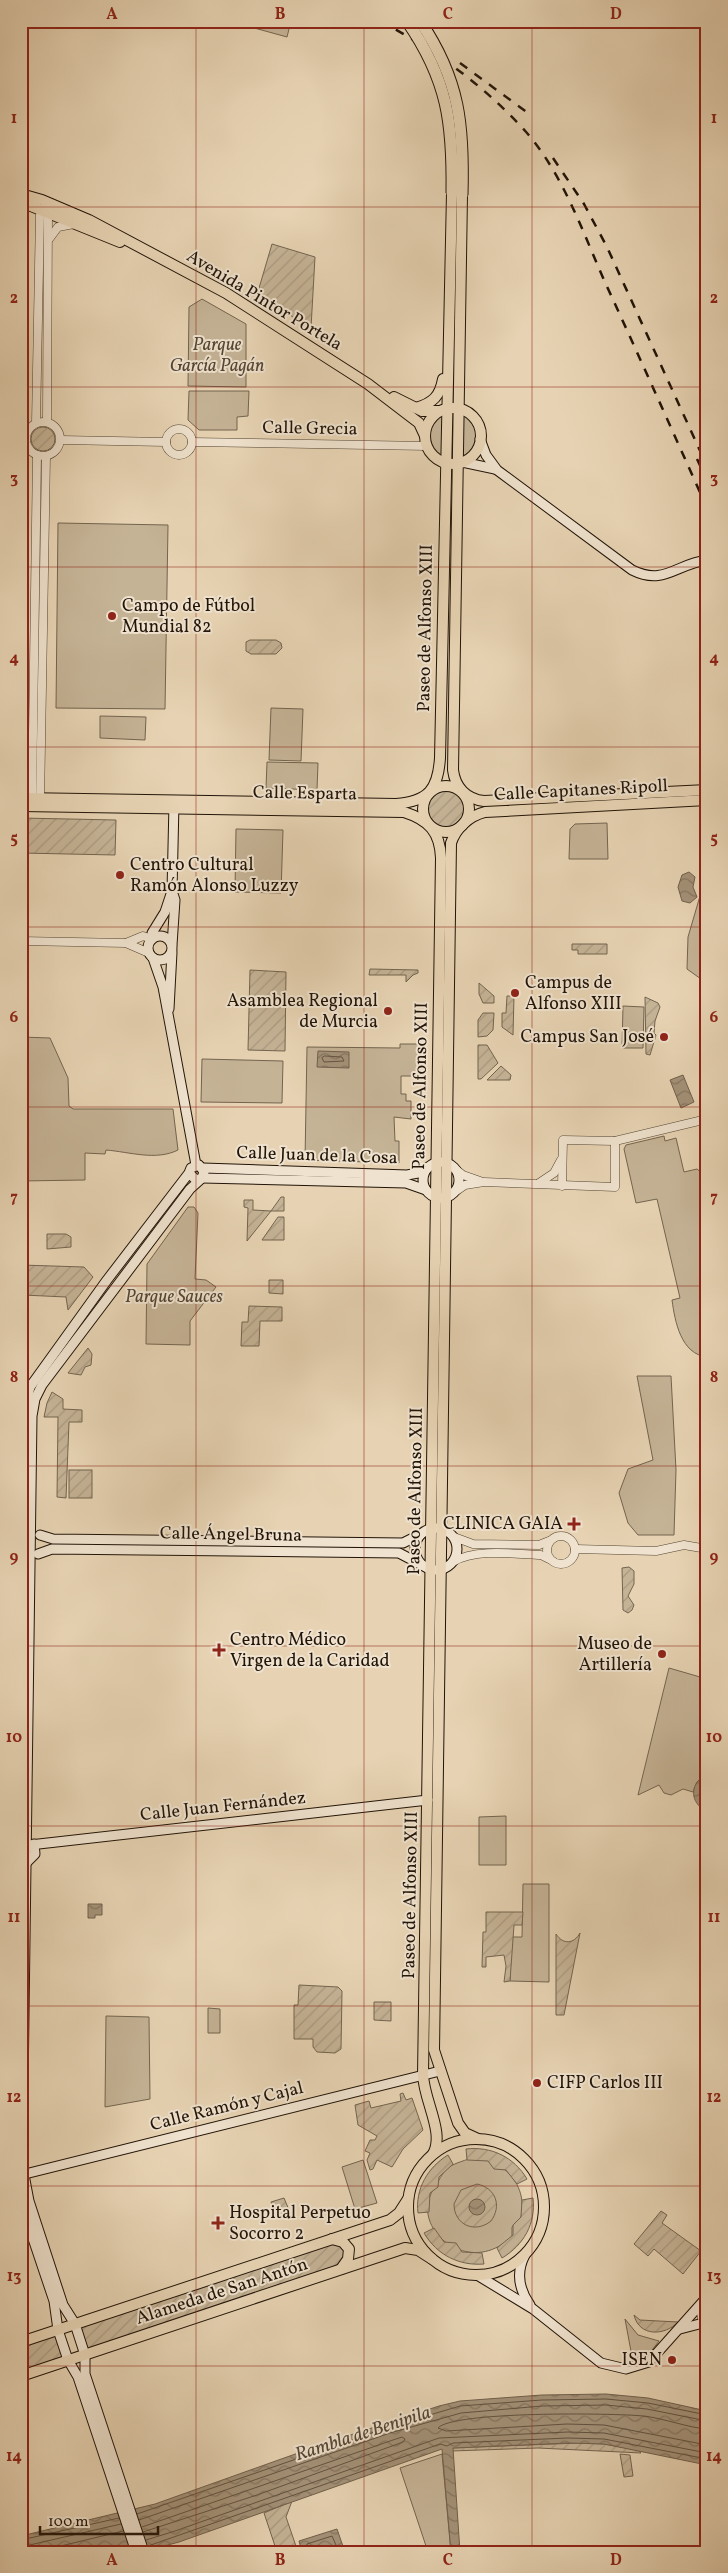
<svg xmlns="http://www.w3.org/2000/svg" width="728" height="2573" font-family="Vollkorn,serif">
<defs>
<pattern id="garden-furrows" width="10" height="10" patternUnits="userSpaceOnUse" patternTransform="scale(1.25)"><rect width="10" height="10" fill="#c5b396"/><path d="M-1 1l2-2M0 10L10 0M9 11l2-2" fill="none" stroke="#a99980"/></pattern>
<pattern id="water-waves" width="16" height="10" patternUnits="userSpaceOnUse" patternTransform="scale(1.25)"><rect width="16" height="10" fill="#a49279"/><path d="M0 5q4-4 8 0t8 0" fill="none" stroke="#857661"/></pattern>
</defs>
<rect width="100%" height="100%" fill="#e7d3b3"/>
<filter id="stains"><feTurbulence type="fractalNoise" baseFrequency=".004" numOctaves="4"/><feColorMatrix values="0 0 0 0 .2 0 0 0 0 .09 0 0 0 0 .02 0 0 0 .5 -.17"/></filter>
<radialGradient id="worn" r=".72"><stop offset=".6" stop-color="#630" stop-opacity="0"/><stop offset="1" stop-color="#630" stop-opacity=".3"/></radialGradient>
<g fill="#c5b396" stroke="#73644f">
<path d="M249,21H291L287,37L247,26Z"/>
<path d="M202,299L246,324V387L188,386L189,307Z"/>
<path d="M189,391H249L248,416L237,417V430H199L188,420Z"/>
<path d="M442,410L446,463C421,451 418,424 442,410Z"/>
<path d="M463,410C487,421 485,452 462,462Z"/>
<path d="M58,523L168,525L165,709L56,708Z"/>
<path d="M271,708L303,709L301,761L269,760Z"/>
<path d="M100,716L146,717L145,740L100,738Z"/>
<path d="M267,762L318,763L317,790L266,788Z"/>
<path d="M607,823L608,859H569L570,829L575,824Z"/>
<path d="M236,829L283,830L281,893L235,892Z"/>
<path d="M707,873V975L701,979L687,969L688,937L700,896L701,876Z"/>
<path d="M623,1006L644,1007L643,1048H622Z"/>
<path d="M21,1037L50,1038L68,1078L69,1106L73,1109H173L178,1150C156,1161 130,1152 106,1150L105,1154L85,1153V1180L21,1181Z"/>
<path d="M400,1044H419V1076H401V1094H406V1101H411V1119L394,1117L395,1141H399V1163L305,1160L307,1047L400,1048Z"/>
<path d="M202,1059L283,1061L282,1103L201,1102Z"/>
<path d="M664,1136L665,1141L676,1138L684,1172L697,1169L707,1177V1357C681,1354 675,1322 672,1300L680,1298L657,1199L636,1203L624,1149L626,1145Z"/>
<rect x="21" y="1197" width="6" height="46"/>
<path d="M188,1207H194L198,1213L195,1279L206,1280L216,1287L190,1321V1345L146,1344L147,1264Z"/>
<path d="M637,1376H671L676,1470L674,1535H638L628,1523L619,1493L628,1469L653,1460Z"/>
<path d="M669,1668L707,1679V1779L701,1778L697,1782L693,1792L683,1789L671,1795L664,1793L659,1785L638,1795Z"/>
<path d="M506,1816V1865H479V1817Z"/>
<path d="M523,1884H549V1982L510,1981L511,1937H522Z"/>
<path d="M208,2008L220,2009V2033H208Z"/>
<path d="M106,2016L149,2017L150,2099L105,2107Z"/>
<path d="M469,2159L487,2160L502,2169H504C519,2181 525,2199 521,2217L512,2227V2236C470,2279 409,2229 433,2190C446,2169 443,2167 469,2159Z"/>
<path d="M363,2160L377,2203L355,2209L342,2167Z"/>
<path d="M625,2319L638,2335L659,2341L649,2354L633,2362Z"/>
<path d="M442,2454L451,2552H428L400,2468Z"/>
</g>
<g fill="url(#garden-furrows)" stroke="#73644f">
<path d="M272,244L315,257L311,328L257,295Z"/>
<circle cx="43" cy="439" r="12"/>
<path d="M250,640H276L281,643L282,648L276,654H251L246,651V642Z"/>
<circle cx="446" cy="808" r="23"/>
<path d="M21,818L116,820L115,855L21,853Z"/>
<path d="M572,944H607V954H578V950H572Z"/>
<path d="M370,969L418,970V973L413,975L406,982V975H369Z"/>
<path d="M250,970L286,972L285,1051L248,1050Z"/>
<path d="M479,983L494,996V1003H483L479,994Z"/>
<path d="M507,996H514L513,1035L502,1027V1013H506Z"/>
<path d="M645,997L658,1003L660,1007L655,1021L654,1033L656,1035L650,1055L646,1054Z"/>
<path d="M483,1013H494L493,1030L487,1036L478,1037V1020Z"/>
<path d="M478,1045H487L498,1063L481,1079H478Z"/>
<path d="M501,1066L511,1075L510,1080H487Z"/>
<path d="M281,1197H284V1211H271L247,1241L248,1208L244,1207V1200H253V1210L271,1211Z"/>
<path d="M278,1217H284V1240H262Z"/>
<path d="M47,1234H66L71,1237V1247L47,1249Z"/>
<path d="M21,1265L84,1267L93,1277L68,1310L66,1297L23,1295L21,1305Z"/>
<path d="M269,1280H283V1294L269,1293Z"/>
<path d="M249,1306L282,1307V1321H260L259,1346H241L242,1322H248Z"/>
<path d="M88,1348L92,1354L91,1365L85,1367L81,1375L68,1373Z"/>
<path d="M52,1392L63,1399V1409L82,1410V1422H69L66,1498L57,1497L58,1417H44L47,1403Z"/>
<rect x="69" y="1470" width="23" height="28"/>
<path d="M629,1567L634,1571V1584L628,1596L634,1605L632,1610L628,1613L623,1610L622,1568Z"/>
<path d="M486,1912H523L522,1925H514L510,1981L504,1982L506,1966L504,1955L486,1957V1967H482L483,1932H486Z"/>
<path d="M580,1933L564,2015H556V1934C563,1945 574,1944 580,1933Z"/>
<path d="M299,1985L338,1987L342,1991L341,2049L335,2053L317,2052L313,2047V2039H294V2005H298Z"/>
<path d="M374,2002H391V2021L374,2020Z"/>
<path d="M403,2093L406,2100L412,2098L423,2130L403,2149L392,2167L377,2160L373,2169L370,2170L367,2160L370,2153L365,2151L370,2140H375L377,2136L358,2125L355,2105L369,2101L371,2108L401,2101L400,2094Z"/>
<path d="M466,2149C491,2146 514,2157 527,2179L517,2184L506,2170L494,2169L488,2161L467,2160Z"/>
<path d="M448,2155L453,2164L439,2177L438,2187L430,2193L429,2212L418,2213C415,2189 428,2167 448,2155Z"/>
<path d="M477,2184C496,2188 502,2206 491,2221C475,2234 454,2225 454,2204L461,2190Z"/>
<path d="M284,2198L291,2215L277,2218L271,2202Z"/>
<path d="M533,2198C536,2223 524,2245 502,2258L497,2248L513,2235V2225L521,2217L522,2200Z"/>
<path d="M661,2211L667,2215L662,2223L701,2251L683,2274L654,2249L648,2256L634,2244Z"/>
<path d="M434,2228L444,2242L456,2243L462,2252L482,2253L484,2264C459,2266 437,2255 424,2233Z"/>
<path d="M331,2239L345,2243V2265L85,2355L75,2324Z"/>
<path d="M634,2315L640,2320L678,2322C665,2336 639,2337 634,2315Z"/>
<path d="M58,2330L68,2360L21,2376V2342Z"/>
<path d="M579,2443L604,2444L638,2450L641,2453L538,2448L452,2451V2448Z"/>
<path d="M620,2454L630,2455L633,2476L624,2477Z"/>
<path d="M292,2501L286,2517L298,2552H277L264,2513Z"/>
</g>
<g fill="url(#water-waves)" stroke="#70604c">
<path d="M689,872L695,877L693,887L697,897L690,903L682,901L678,887L682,875Z"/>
<path d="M318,1051L349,1052V1068L317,1067Z"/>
<path d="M683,1075L694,1102L681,1108L670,1080Z"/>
<path d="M701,1778L707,1779V1811C692,1805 689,1788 701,1778Z"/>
<path d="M88,1904H102V1915H95V1918H88Z"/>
<circle cx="477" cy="2207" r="8"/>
<path d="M606,2394L648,2398L707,2411V2465L604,2444L568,2443L453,2448L460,2552H451L442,2449L179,2542L142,2552H21V2536L155,2504L329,2442L439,2406L460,2401L542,2395Z"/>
<path d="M337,2529L345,2552H302L299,2541Z"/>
</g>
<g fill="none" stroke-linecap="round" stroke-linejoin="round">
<g stroke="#625340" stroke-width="1">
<path d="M325,1056L342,1057L344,1061L324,1062L322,1058Z"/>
<path d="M707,2429C689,2428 663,2418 643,2416C614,2413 453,2411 438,2428L446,2431L567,2424L604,2425L707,2445"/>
<path d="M137,2514L389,2427L460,2406L542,2400L606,2399L648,2403L707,2415"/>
<path d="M139,2520L390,2433L461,2413L542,2406L606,2405L647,2409L707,2421"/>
<path d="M142,2527L393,2440L402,2437L405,2439L403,2442L257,2495L143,2532"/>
<path d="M21,2540L119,2518"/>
<path d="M146,2540L175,2531L439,2438L568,2432L604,2433L707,2453"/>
<path d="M148,2546L440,2444L447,2446L453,2443L568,2438L604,2439L707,2459"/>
<path d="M21,2547L121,2524"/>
<path d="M36,2552L123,2531"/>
<path d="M307,2552V2544L332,2536L339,2552"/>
</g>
<defs>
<g id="tertiary">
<path d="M49,239L58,227L74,224"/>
<circle cx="43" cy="439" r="17"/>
<path d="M47,422L48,211"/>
<path d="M36,423L40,215L43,209"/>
<circle cx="179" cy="442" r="13"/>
<path d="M61,440L166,442"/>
<path d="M192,442L427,446"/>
<path d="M40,802L46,456"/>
<path d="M32,803L37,455"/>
<path d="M21,941L126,943L149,953"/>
<path d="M126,943L143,936L152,939"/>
<path d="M453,1167L463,1175L480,1181"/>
<path d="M539,1183L554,1173L561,1160"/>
<path d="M562,1186L563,1140L615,1141L707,1119"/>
<path d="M452,1194L465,1185L484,1182L615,1187V1141"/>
<circle cx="561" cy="1550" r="14"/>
<path d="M454,1537L473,1544L539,1545L549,1541"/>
<path d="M575,1549L656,1551L684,1545L707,1549"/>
<path d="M453,1562C475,1548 516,1554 541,1555L549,1559"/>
<path d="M703,2302L701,2313L707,2342"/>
</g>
<g id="secondary">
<path d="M480,439L486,455L497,470L632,570C664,586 676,564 707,560"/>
<path d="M462,462L495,469"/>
<circle cx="160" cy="948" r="12"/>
<path d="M152,939V933L165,912L172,891L174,803"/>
<path d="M172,945L175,900L172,891"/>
<path d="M153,958L163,987L196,1165"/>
<path d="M169,1009L172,952"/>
<circle cx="441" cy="1180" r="18"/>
<path d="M203,1168L407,1175L418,1173L428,1167"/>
<path d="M202,1178L406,1183L426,1190"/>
<circle cx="436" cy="1549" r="21"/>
<path d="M40,1535L53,1539L403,1543L421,1534"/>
<path d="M38,1554L52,1549L399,1553L422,1565"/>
<path d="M21,1556L23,1416L30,1387L107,1280L189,1173L191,1168L199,1165L204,1172L202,1178L196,1180L189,1173"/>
<path d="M21,1846L428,1800"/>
<path d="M26,1863L35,1854L34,1844"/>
<path d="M21,2175L440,2071"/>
<path d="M21,2203L54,2301L58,2330L68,2360L78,2377L136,2552"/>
<path d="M525,2255C516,2272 518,2288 530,2305"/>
<path d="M477,2275L533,2309L601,2363L626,2369L649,2362L707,2297"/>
<path d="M680,2329L707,2322"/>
<path d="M144,2552L85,2374V2355L75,2324L63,2305L29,2201L22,2164L32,1416L35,1399L42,1385L190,1189L200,1180"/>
</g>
<g id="primary">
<path d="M21,194L42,200L89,220L226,293L368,384L419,423L425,436"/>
<path d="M462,195L453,770C455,787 466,799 484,801L707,790"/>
<path d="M21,202L120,242"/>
<path d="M394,397L422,411H439"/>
<path d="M416,408C433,403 440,396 443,379"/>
<circle cx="453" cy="436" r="28"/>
<circle cx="446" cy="809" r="23"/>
<path d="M21,798L396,804C429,801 438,789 440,758L452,193"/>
<path d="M21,806L404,812C429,820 440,832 441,858L423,2075C424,2101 445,2133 433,2154"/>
<circle cx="476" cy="2207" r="68"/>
<path d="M478,2139L465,2133L458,2123L434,2050L451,843C456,828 469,816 485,812L707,800"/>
<path d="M332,2239L343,2242L349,2249L348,2259L341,2269"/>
<path d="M21,2342L390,2220L399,2213L408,2199"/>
<path d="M21,2376L405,2248L418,2250L432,2259"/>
</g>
</defs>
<use href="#tertiary" stroke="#524433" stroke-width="9"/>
<use href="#secondary" stroke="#211408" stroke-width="11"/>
<use href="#primary" stroke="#211408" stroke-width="12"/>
<use href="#tertiary" stroke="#efe2ce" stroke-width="8"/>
<use href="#secondary" stroke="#efe2ce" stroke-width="9"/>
<use href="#primary" stroke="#e7d3b3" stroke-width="10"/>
<g stroke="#211408" stroke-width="2.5" stroke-dasharray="9 9" stroke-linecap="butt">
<path d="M380,21C435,50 485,86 527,133C563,175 582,230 604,280C639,356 673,432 707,508"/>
<path d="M460,63L528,113"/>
<path d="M553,158L584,204L607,247L707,466"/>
<path d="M697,459L707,480"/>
</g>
<defs>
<g id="motorway-bridge">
<path d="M407,21C448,80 453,124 452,193"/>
<path d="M420,21C460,80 464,126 462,195"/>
</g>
</defs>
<use href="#motorway-bridge" stroke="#211408" stroke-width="13" stroke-linecap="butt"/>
<use href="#motorway-bridge" stroke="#e7d3b3" stroke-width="11"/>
</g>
<path fill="none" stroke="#8f2418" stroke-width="1" stroke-opacity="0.55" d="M196,21V2552M364,21V2552M532,21V2552M21,207H707M21,387H707M21,567H707M21,747H707M21,927H707M21,1107H707M21,1286H707M21,1466H707M21,1646H707M21,1826H707M21,2006H707M21,2186H707M21,2366H707"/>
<g fill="#8f2418" stroke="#efe2ce" stroke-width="2">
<circle cx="112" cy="616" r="5"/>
<circle cx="120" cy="875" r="5"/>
<circle cx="515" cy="993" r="5"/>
<circle cx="388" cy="1011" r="5"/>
<circle cx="664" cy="1037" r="5"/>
<path d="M571.5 1516.5h5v5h5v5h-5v5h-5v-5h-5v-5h5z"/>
<path d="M216.5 1642.5h5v5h5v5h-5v5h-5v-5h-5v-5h5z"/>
<circle cx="662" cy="1654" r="5"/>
<circle cx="537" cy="2083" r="5"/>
<path d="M215.5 2215.5h5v5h5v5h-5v5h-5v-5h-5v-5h5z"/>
<circle cx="672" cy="2360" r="5"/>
</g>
<g text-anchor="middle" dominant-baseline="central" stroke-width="4" stroke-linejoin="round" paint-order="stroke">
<g font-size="18" fill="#211408" stroke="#efe2ce">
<text transform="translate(264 301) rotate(31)">Avenida Pintor Portela</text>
<text transform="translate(310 429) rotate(1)">Calle Grecia</text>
<text transform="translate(426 628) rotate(-89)">Paseo de Alfonso XIII</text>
<text transform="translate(581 791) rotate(-3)">Calle Capitanes Ripoll</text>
<text transform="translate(305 794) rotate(1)">Calle Esparta</text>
<text transform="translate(421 1086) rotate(-89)">Paseo de Alfonso XIII</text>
<text transform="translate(317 1156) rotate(2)">Calle Juan de la Cosa</text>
<text transform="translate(416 1491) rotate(-89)">Paseo de Alfonso XIII</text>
<text transform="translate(231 1535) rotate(1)">Calle Ángel Bruna</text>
<text transform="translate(223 1807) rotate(-6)">Calle Juan Fernández</text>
<text transform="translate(411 1895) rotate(-89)">Paseo de Alfonso XIII</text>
<text transform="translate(227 2107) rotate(-14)">Calle Ramón y Cajal</text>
<text transform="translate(222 2292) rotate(-18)">Alameda de San Antón</text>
</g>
<g font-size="18" font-style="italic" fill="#524433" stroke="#efe2ce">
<text x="217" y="345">Parque<tspan x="217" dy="21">García Pagán</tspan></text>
<text x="174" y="1297">Parque Sauces</text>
</g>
<g font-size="18" fill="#211408" stroke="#efe2ce" text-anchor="start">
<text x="122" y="606">Campo de Fútbol<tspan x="122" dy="21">Mundial 82</tspan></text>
<text x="130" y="865">Centro Cultural<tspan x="130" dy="21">Ramón Alonso Luzzy</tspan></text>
<text x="525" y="983">Campus de<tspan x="525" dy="21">Alfonso XIII</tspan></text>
<text x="378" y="1001" text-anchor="end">Asamblea Regional<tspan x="378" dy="21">de Murcia</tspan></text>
<text x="654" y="1037" text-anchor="end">Campus San José</text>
<text x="563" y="1524" text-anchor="end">CLINICA GAIA</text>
<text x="230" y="1640">Centro Médico<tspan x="230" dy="21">Virgen de la Caridad</tspan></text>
<text x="652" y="1644" text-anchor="end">Museo de<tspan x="652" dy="21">Artillería</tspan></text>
<text x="547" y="2083">CIFP Carlos III</text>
<text x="229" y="2213">Hospital Perpetuo<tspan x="229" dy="21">Socorro 2</tspan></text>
<text x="662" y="2360" text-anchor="end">ISEN</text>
</g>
<g font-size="19" font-style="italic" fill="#554635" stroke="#efe2ce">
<text transform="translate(363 2434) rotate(-18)">Rambla de Benipila</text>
</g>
</g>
<rect width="728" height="2573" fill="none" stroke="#e7d3b3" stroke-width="55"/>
<path d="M40 2526v8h118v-8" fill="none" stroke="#211408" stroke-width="2.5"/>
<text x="48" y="2526" font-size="15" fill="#211408" stroke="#efe2ce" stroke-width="4" paint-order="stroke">100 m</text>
<rect x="28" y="28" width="672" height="2518" fill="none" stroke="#8f2418" stroke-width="2"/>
<g font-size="16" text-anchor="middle" font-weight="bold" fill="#8f2418">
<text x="112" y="19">A</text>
<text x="280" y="19">B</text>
<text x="448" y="19">C</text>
<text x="616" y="19">D</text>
<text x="14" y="123">1</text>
<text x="714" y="123">1</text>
<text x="14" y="303">2</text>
<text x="714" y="303">2</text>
<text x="14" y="483">3</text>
<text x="714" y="483">3</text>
<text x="14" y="663">4</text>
<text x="714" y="663">4</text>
<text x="14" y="843">5</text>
<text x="714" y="843">5</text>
<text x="14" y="1022">6</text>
<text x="714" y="1022">6</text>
<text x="14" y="1202">7</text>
<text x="714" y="1202">7</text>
<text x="14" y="1382">8</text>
<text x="714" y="1382">8</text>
<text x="14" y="1562">9</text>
<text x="714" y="1562">9</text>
<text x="14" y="1742">10</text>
<text x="714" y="1742">10</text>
<text x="14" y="1922">11</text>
<text x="714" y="1922">11</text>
<text x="14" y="2102">12</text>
<text x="714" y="2102">12</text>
<text x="14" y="2281">13</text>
<text x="714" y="2281">13</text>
<text x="14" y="2461">14</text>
<text x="714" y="2461">14</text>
<text x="112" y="2565">A</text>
<text x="280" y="2565">B</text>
<text x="448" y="2565">C</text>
<text x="616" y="2565">D</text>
</g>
<rect width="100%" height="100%" filter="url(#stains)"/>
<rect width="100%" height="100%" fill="url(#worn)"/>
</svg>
